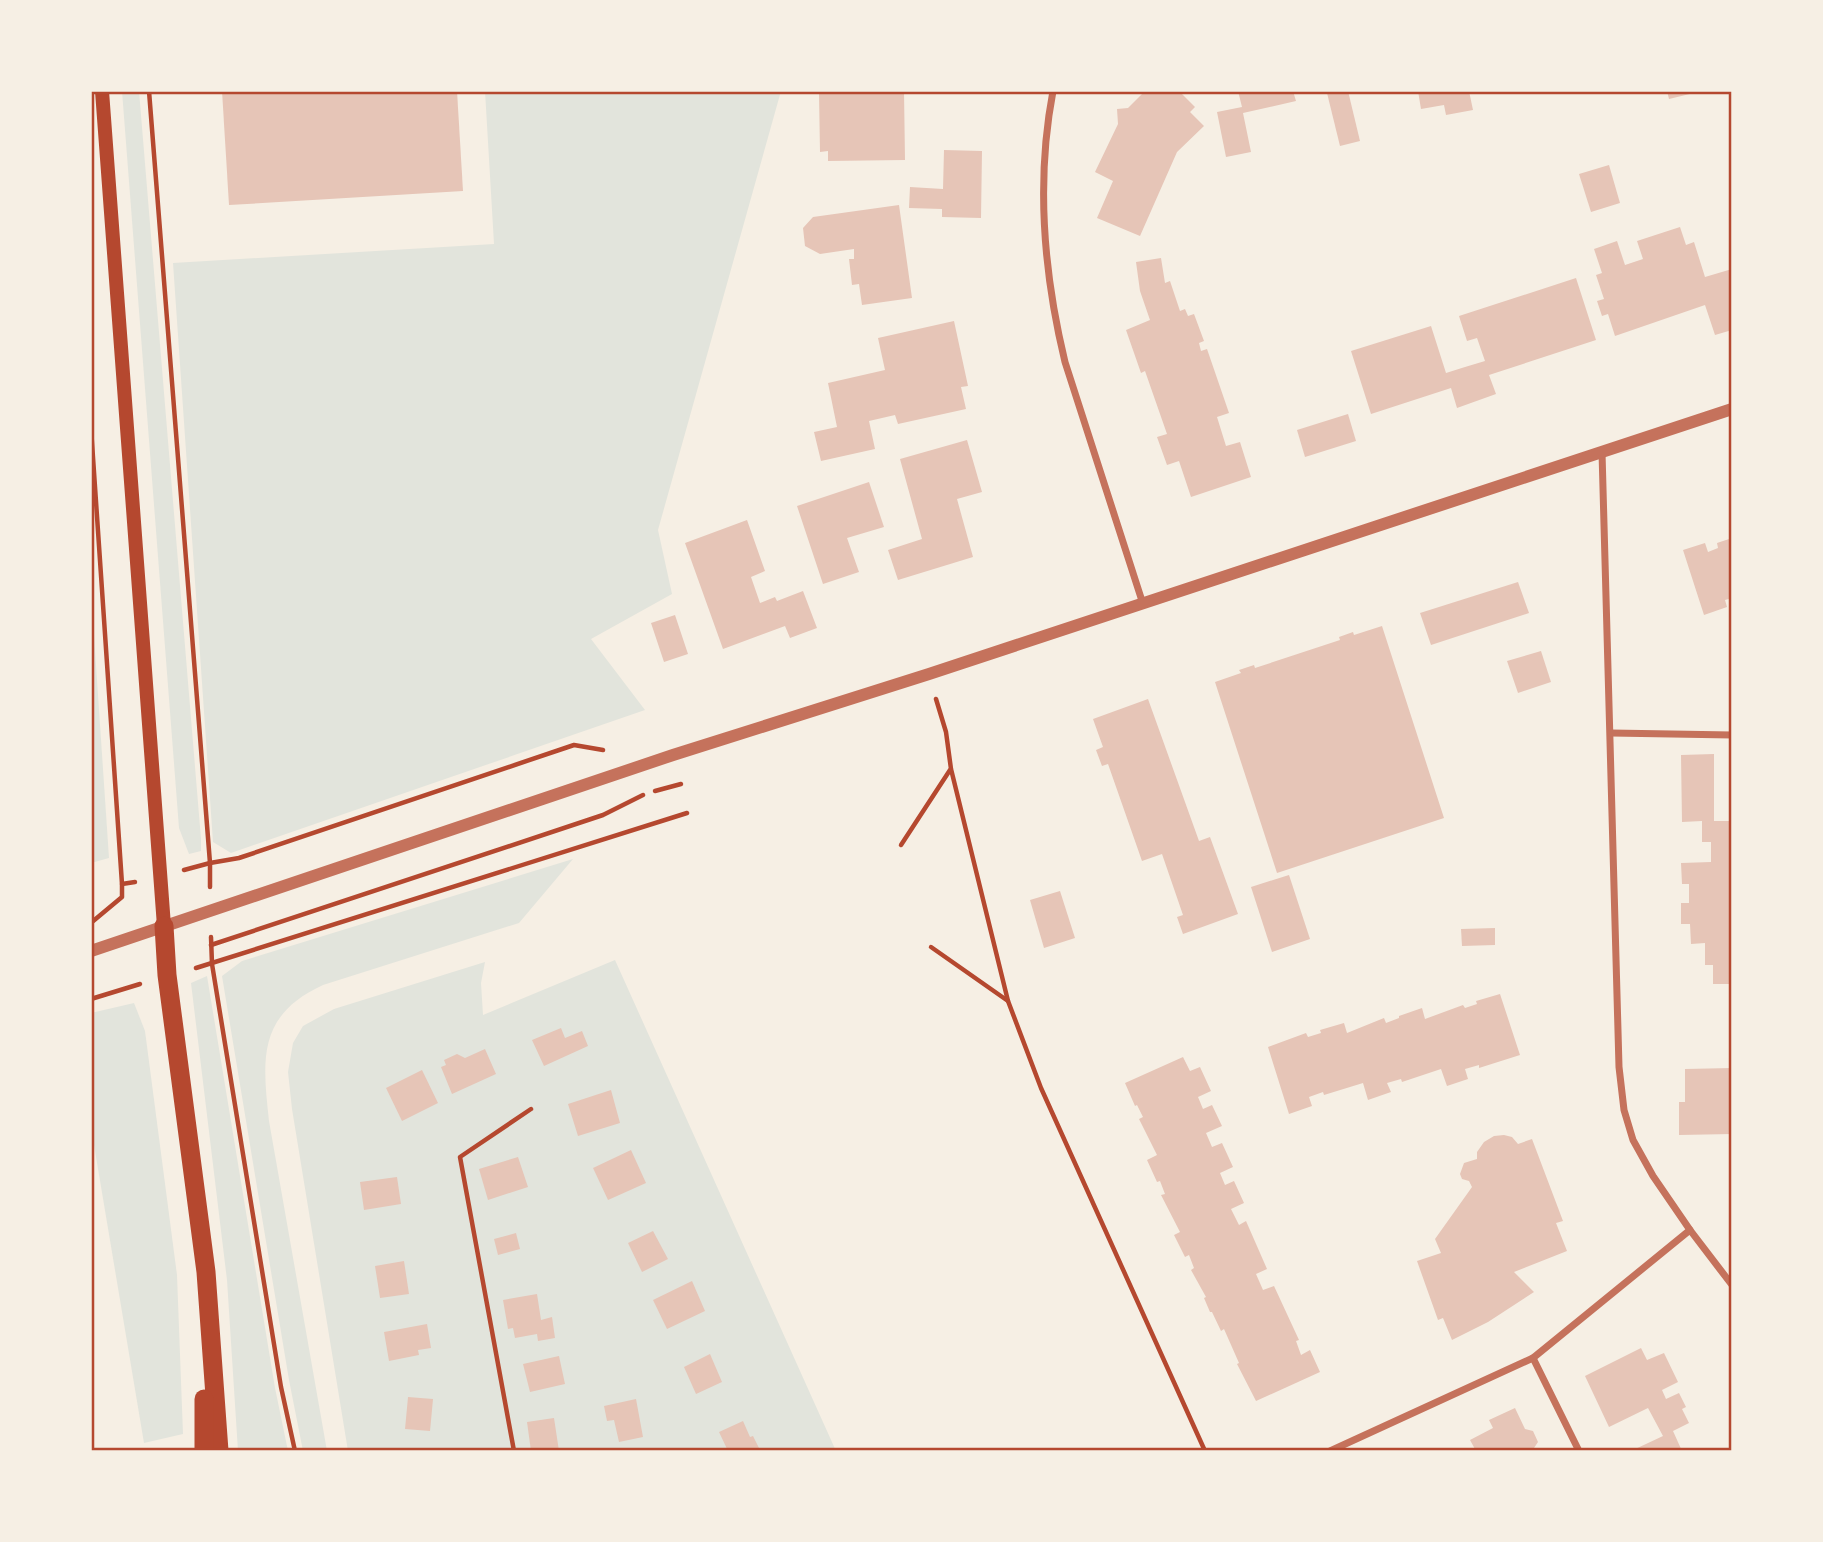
<svg xmlns="http://www.w3.org/2000/svg" width="1823" height="1542" font-family="Rubik,sans-serif">
<rect width="100%" height="100%" fill="#f6efe4"/>
<g fill="#e2e4dc">
<path d="M122,91H139L201,839V851L189,854L179,828Z"/>
<path d="M485,91H781L658,530L672,594L591,639L645,710L231,853L213,842L173,263L494,244Z"/>
<path d="M91,591L109,858L91,863Z"/>
<path d="M573,859L519,923L323,985C258,1015 262,1058 269,1121L327,1451H303L289,1380L222,976L242,961Z"/>
<path d="M615,960L836,1451H348L292,1109L288,1072L293,1043L303,1026L334,1009L485,962L481,983L483,1015Z"/>
<path d="M207,976L275,1388L288,1451H238L227,1280L191,983Z"/>
<path d="M134,1003L145,1031L177,1275L183,1434L144,1443L91,1127V1013Z"/>
</g>
<g fill="#e6c5b7">
<path d="M222,91H457L463,191L229,205Z"/>
<path d="M826,91H904L905,160L828,161V151L820,152L819,93H826Z"/>
<path d="M1145,91H1179L1195,107L1190,112L1204,126L1177,152L1140,236L1097,218L1113,181L1095,172L1118,124L1117,109L1128,108Z"/>
<path d="M1238,91H1293L1296,101L1243,113L1251,152L1226,157L1217,112L1242,107Z"/>
<path d="M1334,91H1348L1360,141L1340,146L1327,93Z"/>
<path d="M1418,91H1469L1473,110L1446,115L1444,105L1421,109Z"/>
<path d="M1667,91H1698V92L1669,99Z"/>
<path d="M944,150L982,151L981,218L942,217V209L909,208L910,187L943,189Z"/>
<path d="M1609,165L1620,203L1591,212L1579,174Z"/>
<path d="M899,205L912,298L862,305L859,284L852,285L849,259H854V249L820,254L805,246L803,228L813,217Z"/>
<path d="M1680,227L1686,245L1694,242L1705,277L1732,269V330L1715,335L1705,305L1615,336L1608,314L1602,316L1597,301L1604,299L1596,275L1602,273L1594,249L1617,241L1625,265L1643,259L1637,241Z"/>
<path d="M1161,258L1165,283L1170,281L1180,311L1185,309L1188,316L1194,314L1204,341L1199,343L1201,351L1207,349L1229,413L1217,417L1226,446L1240,442L1251,477L1191,497L1179,461L1167,465L1157,437L1167,434L1145,371L1141,373L1126,330L1150,320L1140,291L1136,262Z"/>
<path d="M1576,278L1596,340L1489,375L1496,394L1457,408L1451,388L1371,414L1351,351L1431,326L1446,373L1465,367L1485,361L1477,338L1467,341L1459,316Z"/>
<path d="M954,321L968,386L961,387L966,409L898,424L895,415L869,421L875,449L821,461L814,432L837,427L828,383L885,370L878,338Z"/>
<path d="M1348,414L1356,441L1305,457L1297,430Z"/>
<path d="M967,440L982,492L957,499L973,557L898,580L888,550L922,539L900,459Z"/>
<path d="M869,482L884,527L847,538L859,572L823,584L797,506Z"/>
<path d="M747,520L765,571L751,577L760,603L775,597L777,601L803,591L817,628L790,638L785,626L723,649L685,543Z"/>
<path d="M1732,538V598L1725,600L1727,607L1704,615L1683,550L1705,543L1708,552L1718,548L1717,543Z"/>
<path d="M1518,582L1529,613L1431,645L1420,613Z"/>
<path d="M675,615L688,654L664,662L651,623Z"/>
<path d="M1382,626L1444,818L1277,873L1215,682L1241,673L1239,670L1254,665L1255,668L1340,640L1339,637L1353,632L1354,635Z"/>
<path d="M1541,651L1551,682L1518,693L1507,661Z"/>
<path d="M1148,699L1199,841L1210,837L1238,914L1183,934L1177,917L1183,915L1162,854L1142,861L1108,764L1102,766L1096,750L1103,747L1093,719Z"/>
<path d="M1714,754V821H1732V984H1713V965H1705V943L1691,944L1690,924H1681V903H1689V884H1682L1681,863L1711,862V842H1702V821L1682,822L1681,755Z"/>
<path d="M1289,875L1310,939L1272,952L1251,887Z"/>
<path d="M1060,891L1075,938L1044,948L1030,900Z"/>
<path d="M1495,928V945L1462,946L1461,929Z"/>
<path d="M1500,994L1520,1055L1479,1068V1065L1465,1069L1468,1079L1447,1086L1441,1069L1402,1082L1401,1079L1387,1083L1391,1092L1368,1100L1363,1083L1324,1095L1323,1092L1309,1097L1312,1106L1289,1114L1268,1047L1306,1033L1308,1037L1321,1033L1320,1030L1344,1023L1347,1033L1384,1018L1386,1023L1399,1018V1016L1422,1008L1425,1019L1463,1005L1465,1008L1477,1004L1476,1001Z"/>
<path d="M561,1028L565,1038L582,1031L588,1046L544,1066L532,1040Z"/>
<path d="M485,1049L496,1074L452,1094L441,1067L446,1065L444,1060L457,1054L465,1058Z"/>
<path d="M1183,1057L1190,1071L1200,1067L1211,1091L1198,1097L1203,1109L1212,1105L1222,1126L1206,1133L1212,1147L1222,1143L1233,1167L1220,1173L1225,1185L1234,1181L1244,1203L1231,1209L1239,1225L1246,1221L1267,1269L1256,1274L1263,1290L1274,1286L1299,1340L1296,1341L1301,1355L1310,1350L1320,1372L1256,1401L1237,1364L1239,1363L1224,1329L1221,1331L1212,1312H1210L1204,1298L1206,1297L1191,1270L1194,1268L1189,1255L1185,1257L1174,1235L1180,1232L1161,1195L1165,1194L1160,1181L1157,1182L1147,1160L1157,1155L1139,1119L1143,1117L1137,1105L1135,1106L1125,1083Z"/>
<path d="M1732,1068V1134L1679,1135V1102H1685V1069Z"/>
<path d="M422,1070L438,1103L402,1121L386,1088Z"/>
<path d="M611,1090L620,1123L578,1136L568,1104Z"/>
<path d="M1504,1135L1512,1137L1518,1144L1532,1139L1563,1221L1556,1223L1567,1251L1514,1272L1534,1292L1488,1322L1452,1340L1443,1318L1438,1320L1417,1261L1441,1253L1435,1239L1472,1187L1469,1181L1462,1179L1460,1174L1464,1163L1477,1159V1152L1484,1142L1494,1136Z"/>
<path d="M631,1150L646,1183L608,1200L593,1168Z"/>
<path d="M518,1157L528,1187L488,1200L479,1169Z"/>
<path d="M397,1177L401,1204L364,1210L360,1182Z"/>
<path d="M653,1231L668,1259L642,1272L628,1243Z"/>
<path d="M516,1233L520,1249L498,1255L494,1239Z"/>
<path d="M404,1261L409,1294L380,1298L375,1266Z"/>
<path d="M692,1281L705,1311L667,1329L653,1300Z"/>
<path d="M537,1294L541,1320L552,1317L555,1338L538,1341L537,1334L515,1338L513,1328L508,1329L503,1300Z"/>
<path d="M427,1324L431,1348L418,1350L419,1355L389,1361L384,1332Z"/>
<path d="M1641,1348L1647,1360L1664,1353L1678,1382L1662,1390L1666,1399L1679,1393L1686,1407L1682,1409L1689,1423L1673,1431L1682,1451H1631L1663,1436L1648,1408L1609,1427L1585,1376Z"/>
<path d="M710,1354L722,1382L696,1394L684,1367Z"/>
<path d="M559,1356L565,1384L530,1392L523,1364Z"/>
<path d="M408,1397L433,1399L430,1431L405,1429Z"/>
<path d="M636,1399L643,1437L619,1442L614,1420L607,1421L604,1406Z"/>
<path d="M1515,1408L1525,1429L1533,1431L1538,1442L1534,1448L1536,1451H1476L1470,1440L1493,1428L1489,1420Z"/>
<path d="M554,1418L559,1451H531L527,1422Z"/>
<path d="M743,1421L750,1437L753,1436L760,1450L728,1451L719,1432Z"/>
</g>
<g fill="none" stroke-linecap="round" stroke-linejoin="round">
<g stroke="#b5482f" stroke-width="4.5">
<path d="M149,91L210,863V887"/>
<path d="M91,428L122,884"/>
<path d="M936,699L946,732L951,769L1008,1001L1041,1088L1205,1451"/>
<path d="M655,791L681,784"/>
<path d="M901,845L950,770"/>
<path d="M184,870L210,863L239,858L574,745L603,750"/>
<path d="M92,922L122,897V884L135,882"/>
<path d="M211,937L212,964L281,1387L295,1451"/>
<path d="M211,945L603,815L643,795"/>
<path d="M931,947L1008,1001"/>
<path d="M196,968L687,813"/>
<path d="M91,999L140,984"/>
<path d="M514,1451L460,1157L531,1109"/>
</g>
<g stroke="#c5725c" stroke-width="7">
<path d="M1053,91C1036,180 1044,275 1065,362L1143,604"/>
<path d="M1602,452L1619,1067L1624,1110L1633,1140L1653,1176L1690,1230L1732,1285"/>
<path d="M1611,733L1732,735"/>
<path d="M1533,1358L1579,1451"/>
<path d="M1330,1451L1533,1358L1690,1230"/>
</g>
<path stroke="#c5725c" stroke-width="12" d="M91,951L673,755L929,674L1732,409"/>
<path stroke="#b5482f" stroke-width="14" d="M102,91L164,926"/>
<g stroke="#b5482f" stroke-width="19">
<path d="M164,926L167,975L206,1272L219,1451"/>
<path d="M204,1451V1399"/>
</g>
</g>
<rect width="1823" height="1542" fill="none" stroke="#f6efe4" stroke-width="186"/>
<rect x="93" y="93" width="1637" height="1356" fill="none" stroke="#b5482f" stroke-width="2.5"/>
</svg>
